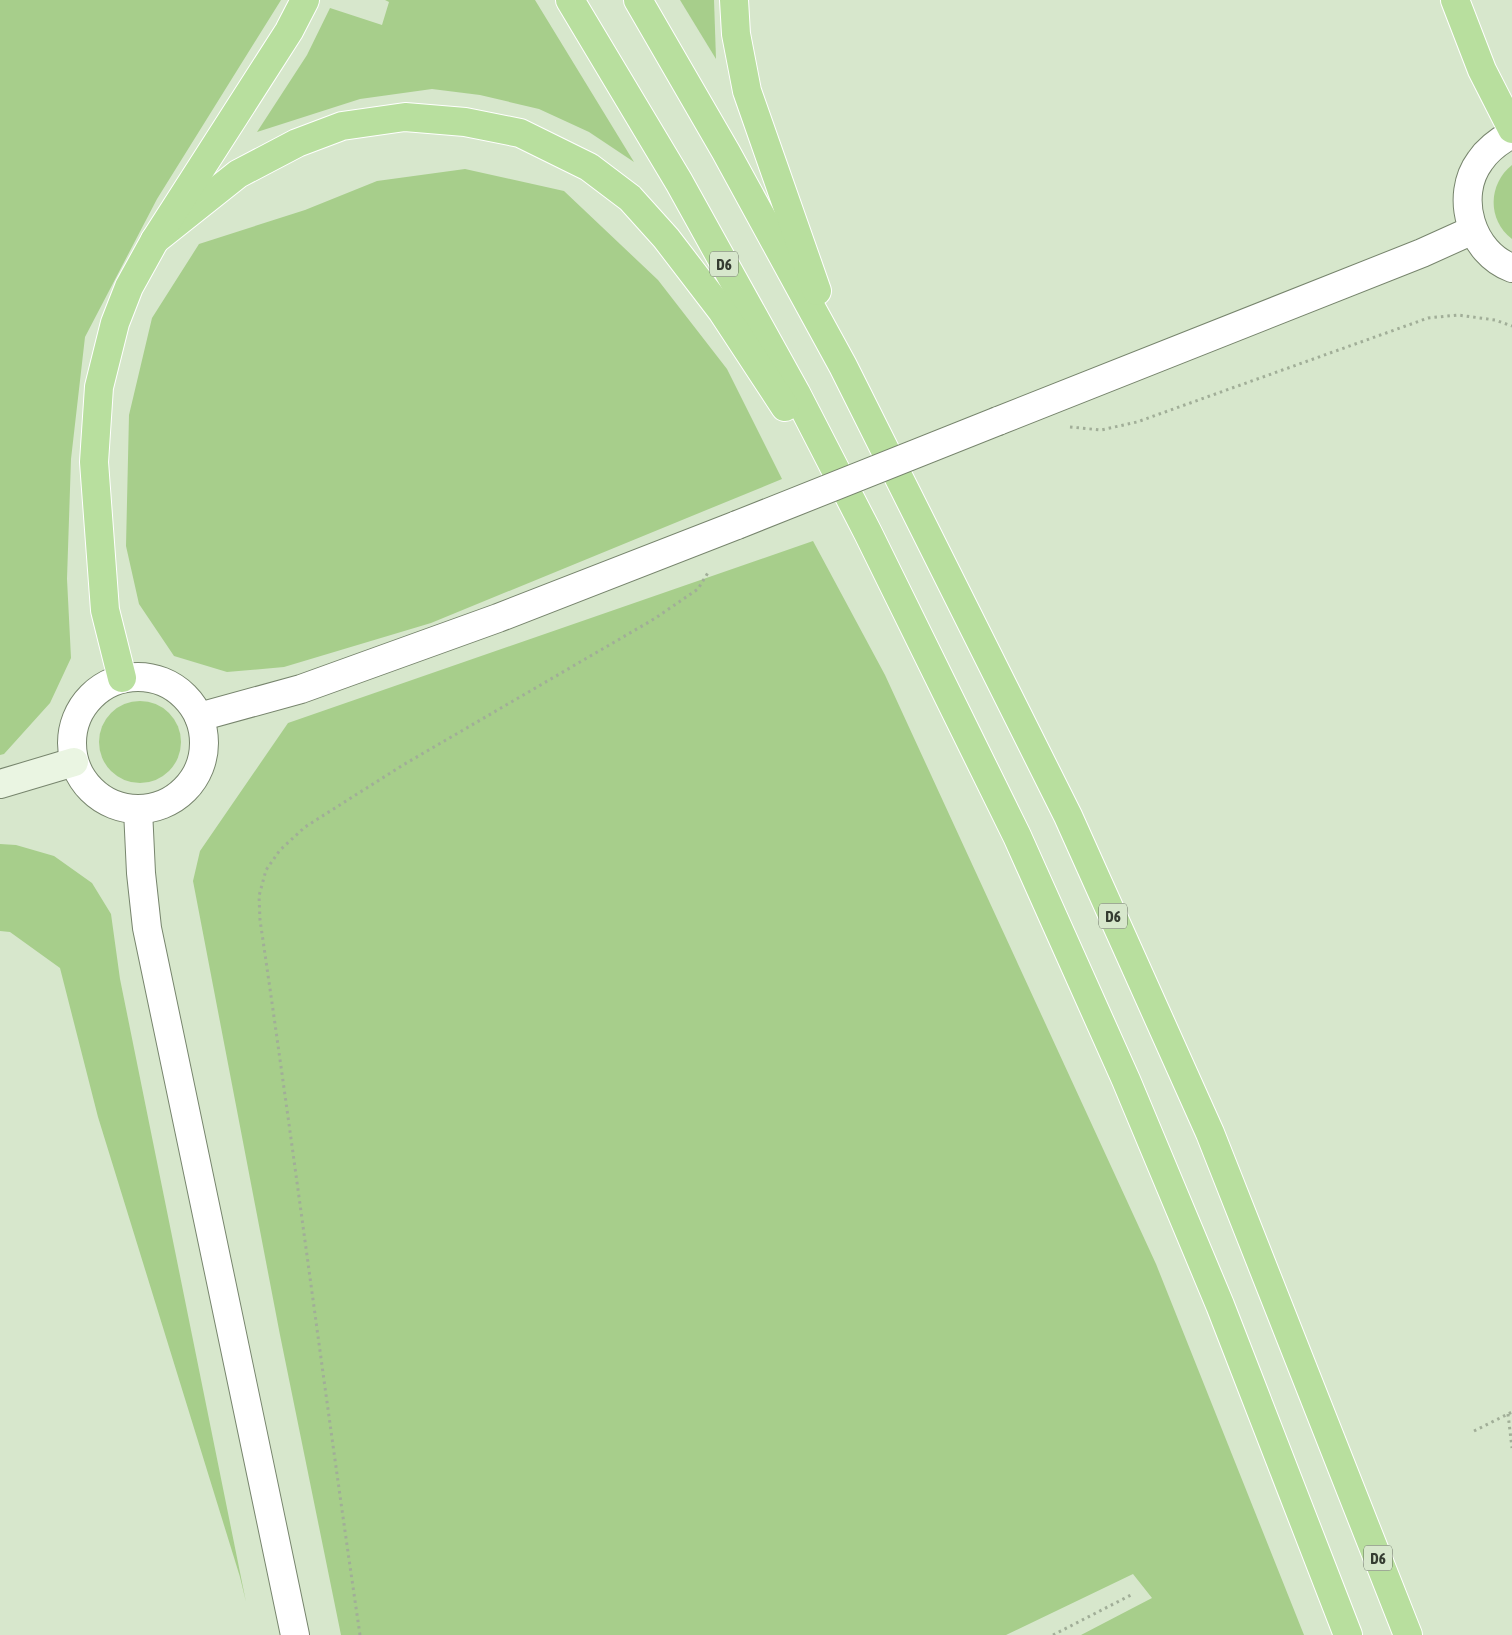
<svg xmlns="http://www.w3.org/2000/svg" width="1512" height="1635" font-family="'Asap Condensed',sans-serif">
<rect width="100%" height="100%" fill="#d7e7cc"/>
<g fill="#a7ce8b">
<path d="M0,0H281L157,199L85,337L71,459L67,579L71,658L50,703L4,754L0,755Z"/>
<path d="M385,0H535L634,162L589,132L539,109L480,95L432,89L360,99L257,132L307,55L330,8L382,25L389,2Z"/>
<path d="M680,0H714L716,59Z"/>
<path d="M1512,165V239C1487,220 1488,184 1512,165Z"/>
<path d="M465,169L564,191L658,280L727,369L782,479L431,623L284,667L227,672L174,656L139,604L126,546L129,415L152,318L199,244L305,210L377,181Z"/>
<path d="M813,541L885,675L1156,1264L1304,1635H1081L1152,1598L1133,1574L1006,1635H341L280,1335L193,881L200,851L288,723Z"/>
<circle cx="140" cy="742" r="41"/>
<path d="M0,844L16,845L54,856L92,883L111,914L120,979L246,1602L240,1577L98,1117L60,968L10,932L0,931Z"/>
</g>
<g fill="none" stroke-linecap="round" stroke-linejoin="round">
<defs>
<g id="tertiary">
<path d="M1512,134C1499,141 1488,149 1480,161C1454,196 1471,253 1512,268"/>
<path d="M998,421L1422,253L1473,230"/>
<circle cx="138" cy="743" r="66"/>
<path d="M199,717L301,689L498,618L737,525"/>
<path d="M138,810L141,873L147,928L295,1635"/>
</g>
<path id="secondary" d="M0,784L74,762"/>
<g id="motorway">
<path d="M570,0L679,182L796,393L868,533L1017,836L1126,1080L1220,1305L1348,1635"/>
<path d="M638,0L726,152L843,366L1068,816L1210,1133L1408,1635"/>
<path d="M734,0L736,34L747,91L817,291"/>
<path d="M1455,0L1482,70L1512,129"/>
<path d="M155,240L238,174L297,143L342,126L405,117L465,122L520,133L589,167L630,198L666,238L722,311L785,407"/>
<path d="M122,678L105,610L94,462L99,387L115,323L129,287L155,240L289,31L305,0"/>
</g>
</defs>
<use href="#tertiary" stroke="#77856d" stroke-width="30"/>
<use href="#secondary" stroke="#77856d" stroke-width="30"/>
<use href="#motorway" stroke="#fff" stroke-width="30"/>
<g stroke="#a1ae98" stroke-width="3" stroke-dasharray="2.5 4" stroke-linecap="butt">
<path d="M1070,427L1101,430L1137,422L1428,318L1458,315L1495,320L1512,326"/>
<path d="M1508,1414L1512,1448"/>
<path d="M1474,1431L1512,1412"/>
<path d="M360,1635C325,1397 295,1158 260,920L259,896L266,870L280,850L305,827L403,765L654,619L698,589L709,571"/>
<path d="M1053,1635L1131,1595"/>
</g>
<use href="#tertiary" stroke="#fff" stroke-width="28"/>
<use href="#secondary" stroke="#eaf5e2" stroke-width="28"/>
<use href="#motorway" stroke="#b8df9e" stroke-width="28"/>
<defs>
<path id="tertiary-bridge" d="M737,525L998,421"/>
</defs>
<use href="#tertiary-bridge" stroke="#77856d" stroke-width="30" stroke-linecap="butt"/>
<use href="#tertiary-bridge" stroke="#fff" stroke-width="28"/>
</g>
<g text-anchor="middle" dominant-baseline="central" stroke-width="4.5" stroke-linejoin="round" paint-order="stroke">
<g fill="#d7e7cc" stroke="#666f60" stroke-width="1">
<rect x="710" y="251.5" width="28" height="25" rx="4"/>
<rect x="1099" y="903.5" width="28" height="25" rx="4"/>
<rect x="1364" y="1545.5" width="28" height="25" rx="4"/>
</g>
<g font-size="15" font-weight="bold" fill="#353c31">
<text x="724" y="264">D6</text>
<text x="1113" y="916">D6</text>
<text x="1378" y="1558">D6</text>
</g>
</g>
</svg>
